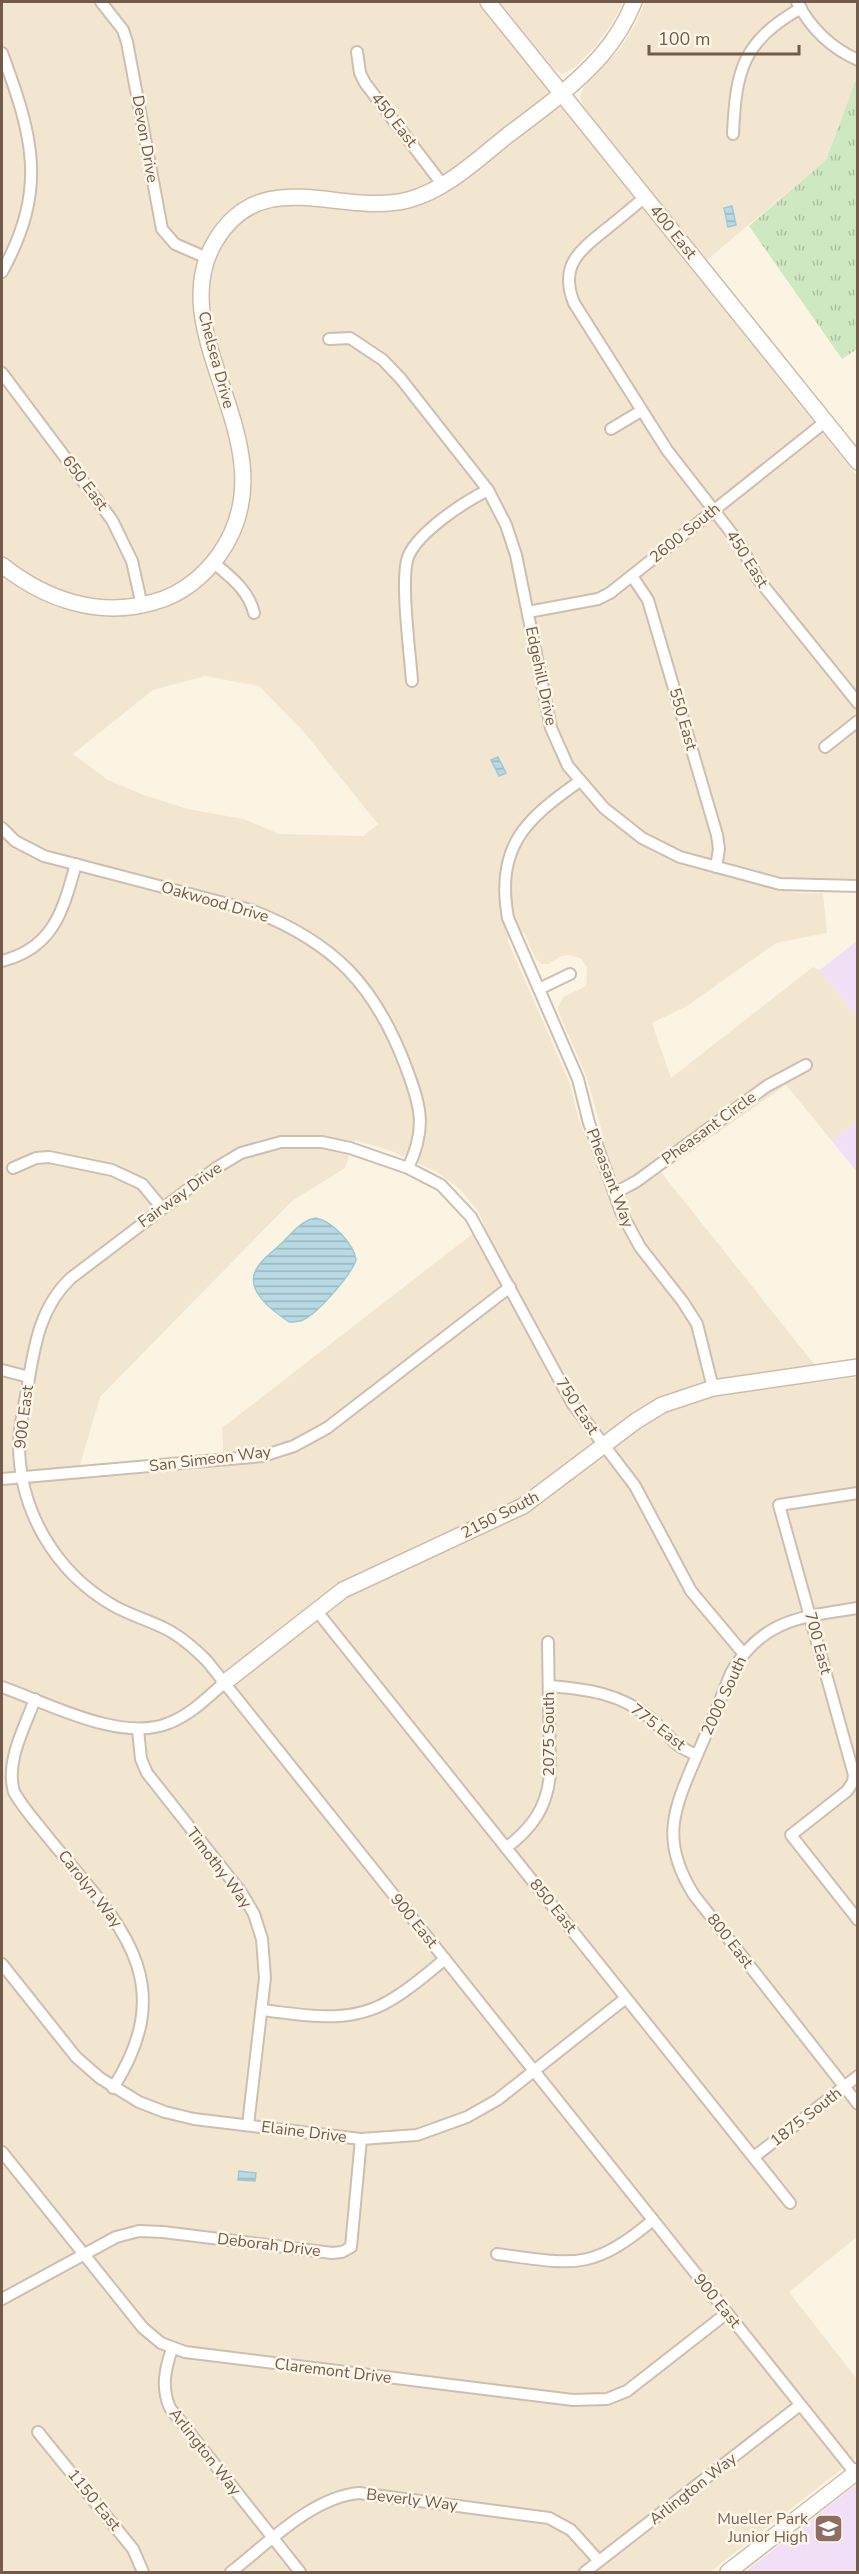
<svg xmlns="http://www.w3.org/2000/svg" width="859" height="2574" font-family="'Nunito Sans',sans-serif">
<defs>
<pattern id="park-tufts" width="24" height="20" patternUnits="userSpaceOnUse" patternTransform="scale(1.5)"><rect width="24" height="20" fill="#cee8c2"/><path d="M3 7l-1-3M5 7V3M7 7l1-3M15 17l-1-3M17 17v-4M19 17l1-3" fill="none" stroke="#acbfa0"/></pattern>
<pattern id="water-rules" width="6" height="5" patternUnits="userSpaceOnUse" patternTransform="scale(1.5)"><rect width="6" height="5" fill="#b8dae4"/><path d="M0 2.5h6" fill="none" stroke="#9ab4bb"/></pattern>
</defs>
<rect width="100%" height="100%" fill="#fbf4e2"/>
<g fill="#f3e6d1" fill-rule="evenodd">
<path d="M2,2H477L857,476V879L785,878L686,852L658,840L651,851L682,865L767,887L797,893H823L827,933L776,943L687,1006L652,1023L671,1078L813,967L820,970L857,1017V1121L832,1141L786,1085L661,1172L814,1364L812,1383L857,1377V2237L789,2292L857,2379V2457L710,2572H2ZM205,676L259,686L303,731L378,824L363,836L279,834L244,819L188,809L144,795L108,780L73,754L153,690ZM524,932L535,958L541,964H549L561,956L570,955L580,958L587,967L586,986L563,997L558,1007L559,1013L587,1078L602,1132L588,1143L578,1117L570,1084L507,939ZM355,1140L394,1152L437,1172L461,1190L479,1213L484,1225L222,1428L224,1467L83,1479L80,1465L100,1397L292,1201L345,1168Z"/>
<path d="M500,2H623L613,22L594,48L575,67L563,74L555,70Z"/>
<path d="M645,2H857V77L826,160L707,260L584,107L580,97L584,86L620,49L636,23Z"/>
</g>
<g fill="#f0dff7">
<path d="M857,941V1017L820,970Z"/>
<path d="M857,1121V1172L832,1141Z"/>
<path d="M857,2484V2572H745Z"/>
</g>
<path fill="url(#park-tufts)" d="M857,77V349L842,359L749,226L826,160Z"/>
<g fill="url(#water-rules)" stroke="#9ec9d5" stroke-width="1.5">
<path d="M732,206L736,225L728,227L724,208Z"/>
<path d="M498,757L506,773L499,776L491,760Z"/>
<path d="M316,1218C332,1221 354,1244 356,1260C351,1275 318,1313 303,1320C298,1322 294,1322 289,1322C273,1311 243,1290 257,1268C263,1258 275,1250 283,1242C293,1232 302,1220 316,1218Z"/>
<path d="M239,2171L256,2173L255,2181L238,2180Z"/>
</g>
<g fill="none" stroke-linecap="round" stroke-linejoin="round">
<defs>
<g id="street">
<path d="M101,2L123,30L127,42L162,229L175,244L207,258"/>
<path d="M797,2C810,27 831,48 858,60"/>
<path d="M357,52L360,73L365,83L442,184"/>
<path d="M2,53C33,137 48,188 2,272"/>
<path d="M733,134C736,70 742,42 801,8"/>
<path d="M645,197C632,208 619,219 605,230C579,251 559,266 574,303L667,450L740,544L758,579L858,703"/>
<path d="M329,339L350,338L383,360L401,379L488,490L506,525L516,555L551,728L568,766L604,808L642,838L680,857L780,884L858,886"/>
<path d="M2,373L112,520L132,561L142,606"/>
<path d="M611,429L641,411"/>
<path d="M214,563C231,577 249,591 254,613"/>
<path d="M632,576L648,600L717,835L719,849L716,867"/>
<path d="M528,612L598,599L610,593L825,422"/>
<path d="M412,681C410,653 400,579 408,557C418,532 464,502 488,490"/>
<path d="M825,747L858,721"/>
<path d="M580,781C526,819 495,846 508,918L578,1079L589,1123L621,1212L640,1247L683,1302L697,1324L713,1388"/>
<path d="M2,828L15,841L44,856L251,910C334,942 375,985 406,1067C421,1107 427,1128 408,1168"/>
<path d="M2,961C54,948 63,910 76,864"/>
<path d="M539,989L570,974"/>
<path d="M13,1168L36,1158L49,1157L112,1170L142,1184L162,1208"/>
<path d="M615,1193L637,1181L767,1086L806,1065"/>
<path d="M2,1370L29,1377"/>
<path d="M2,1479L263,1456L294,1446L327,1428L510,1287"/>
<path d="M858,1493L779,1505L854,1775L853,1782L847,1791L791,1835L858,1920"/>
<path d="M858,1608C801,1617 762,1619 731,1673C720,1701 709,1728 697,1755C674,1809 659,1840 694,1895L858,2104"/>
<path d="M316,1610L790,2203"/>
<path d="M743,1653L691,1591L635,1486L572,1403L471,1217L441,1185L408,1168L350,1148L322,1142H281L241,1153L216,1168L71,1278C39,1308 34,1348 27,1390C24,1408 19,1426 19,1444C19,1511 56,1573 114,1606C130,1615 148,1620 164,1628C181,1636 194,1648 207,1661L855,2473"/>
<path d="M549,1686C586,1689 620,1693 650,1718C671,1735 669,1744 697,1755"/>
<path d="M2,1687C48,1703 121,1743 169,1723C190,1715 207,1698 224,1683"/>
<path d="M35,1699C25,1727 5,1761 14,1792C23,1808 36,1822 47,1836C115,1920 184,1977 113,2088"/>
<path d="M138,1730L141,1759L147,1773L241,1892L254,1914L262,1939L265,1978L248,2125"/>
<path d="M506,1848C532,1828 547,1808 550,1774L548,1642"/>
<path d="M2,1964L76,2057L100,2078L139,2102L165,2112L194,2119L361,2139L417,2135L467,2117L497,2100L626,1998"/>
<path d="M262,2010C305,2015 349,2025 389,2001C409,1990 427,1974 445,1959"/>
<path d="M2,2152L143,2328L161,2343L185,2352L573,2400L607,2399L627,2391L727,2313"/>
<path d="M754,2157L858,2076"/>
<path d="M497,2254C573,2264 591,2272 653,2220"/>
<path d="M2,2299L116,2237L139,2231L163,2232L332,2253L342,2252L351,2247L361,2139"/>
<path d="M172,2349C165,2369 161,2388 170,2408L300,2572"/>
<path d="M38,2432L133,2549L143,2572"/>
<path d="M231,2572C267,2544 312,2497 359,2493L549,2518L571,2530L599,2561"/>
<path d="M585,2572L800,2405"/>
</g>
<g id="secondary">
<path d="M488,2L858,462"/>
<path d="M2,565C46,600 99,618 154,602C181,595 204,576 219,555C296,447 157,336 216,240C263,163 341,217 408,200C446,190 478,159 508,135C540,111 573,87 600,57C614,41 626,22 634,2"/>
<path d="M224,1683L343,1590L523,1506L636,1421L662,1405L713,1388L858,1367"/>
<path d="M728,2572L858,2471"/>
</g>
</defs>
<use href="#street" stroke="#cebead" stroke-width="14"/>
<use href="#secondary" stroke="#cfbca8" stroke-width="18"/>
<use href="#street" stroke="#fff" stroke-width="10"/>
<use href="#secondary" stroke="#fff" stroke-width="15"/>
</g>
<defs>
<symbol id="school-square" viewBox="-11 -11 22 22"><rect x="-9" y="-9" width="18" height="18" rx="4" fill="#8d6e63" stroke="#fef7e8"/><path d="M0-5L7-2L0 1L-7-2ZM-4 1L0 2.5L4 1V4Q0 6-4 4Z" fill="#fff"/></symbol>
</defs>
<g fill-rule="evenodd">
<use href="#school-square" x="812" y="2512" width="33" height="33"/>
</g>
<g text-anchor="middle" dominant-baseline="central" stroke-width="5" stroke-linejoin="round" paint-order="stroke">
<g font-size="16" fill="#725b4a" stroke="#fef7e8">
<text transform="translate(394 120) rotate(52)">450 East</text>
<text transform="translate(145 139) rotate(80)">Devon Drive</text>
<text transform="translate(673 232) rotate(51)">400 East</text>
<text transform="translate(216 360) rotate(75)">Chelsea Drive</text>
<text transform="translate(85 483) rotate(53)">650 East</text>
<text transform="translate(685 533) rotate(-39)">2600 South</text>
<text transform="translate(747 559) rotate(58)">450 East</text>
<text transform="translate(541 676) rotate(78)">Edgehill Drive</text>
<text transform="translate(683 719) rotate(74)">550 East</text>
<text transform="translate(215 902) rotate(16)">Oakwood Drive</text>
<text transform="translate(709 1128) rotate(-36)">Pheasant Circle</text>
<text transform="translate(610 1178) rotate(69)">Pheasant Way</text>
<text transform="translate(180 1195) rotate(-36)">Fairway Drive</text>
<text transform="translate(577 1406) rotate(57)">750 East</text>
<text transform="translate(24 1417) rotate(-83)">900 East</text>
<text transform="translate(210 1459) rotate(-7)">San Simeon Way</text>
<text transform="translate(500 1515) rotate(-27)">2150 South</text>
<text transform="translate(818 1643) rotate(75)">700 East</text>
<text transform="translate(724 1696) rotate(-65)">2000 South</text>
<text transform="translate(658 1727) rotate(38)">775 East</text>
<text transform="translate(549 1734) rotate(-90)">2075 South</text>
<text transform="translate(219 1868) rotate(53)">Timothy Way</text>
<text transform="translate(90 1889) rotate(52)">Carolyn Way</text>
<text transform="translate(553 1906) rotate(51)">850 East</text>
<text transform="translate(414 1921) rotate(51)">900 East</text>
<text transform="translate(730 1941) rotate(52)">800 East</text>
<text transform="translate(806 2117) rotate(-38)">1875 South</text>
<text transform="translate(304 2132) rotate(7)">Elaine Drive</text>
<text transform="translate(269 2245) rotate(7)">Deborah Drive</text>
<text transform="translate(717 2301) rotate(51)">900 East</text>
<text transform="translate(333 2371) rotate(7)">Claremont Drive</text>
<text transform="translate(205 2452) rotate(52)">Arlington Way</text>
<text transform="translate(693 2489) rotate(-38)">Arlington Way</text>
<text transform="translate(94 2500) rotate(51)">1150 East</text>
<text transform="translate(412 2500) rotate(7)">Beverly Way</text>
</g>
<g font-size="16" fill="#785e54" stroke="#fef7e8" text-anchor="end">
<text x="808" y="2519">Mueller Park<tspan x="808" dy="18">Junior High</tspan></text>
</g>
</g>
<rect width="859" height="2574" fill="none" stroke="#725b4a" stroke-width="6"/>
<path d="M649 45v9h150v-9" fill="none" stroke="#725b4a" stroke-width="3"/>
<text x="658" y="45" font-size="18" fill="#725b4a" stroke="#fef7e8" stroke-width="4.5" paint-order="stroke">100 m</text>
</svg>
